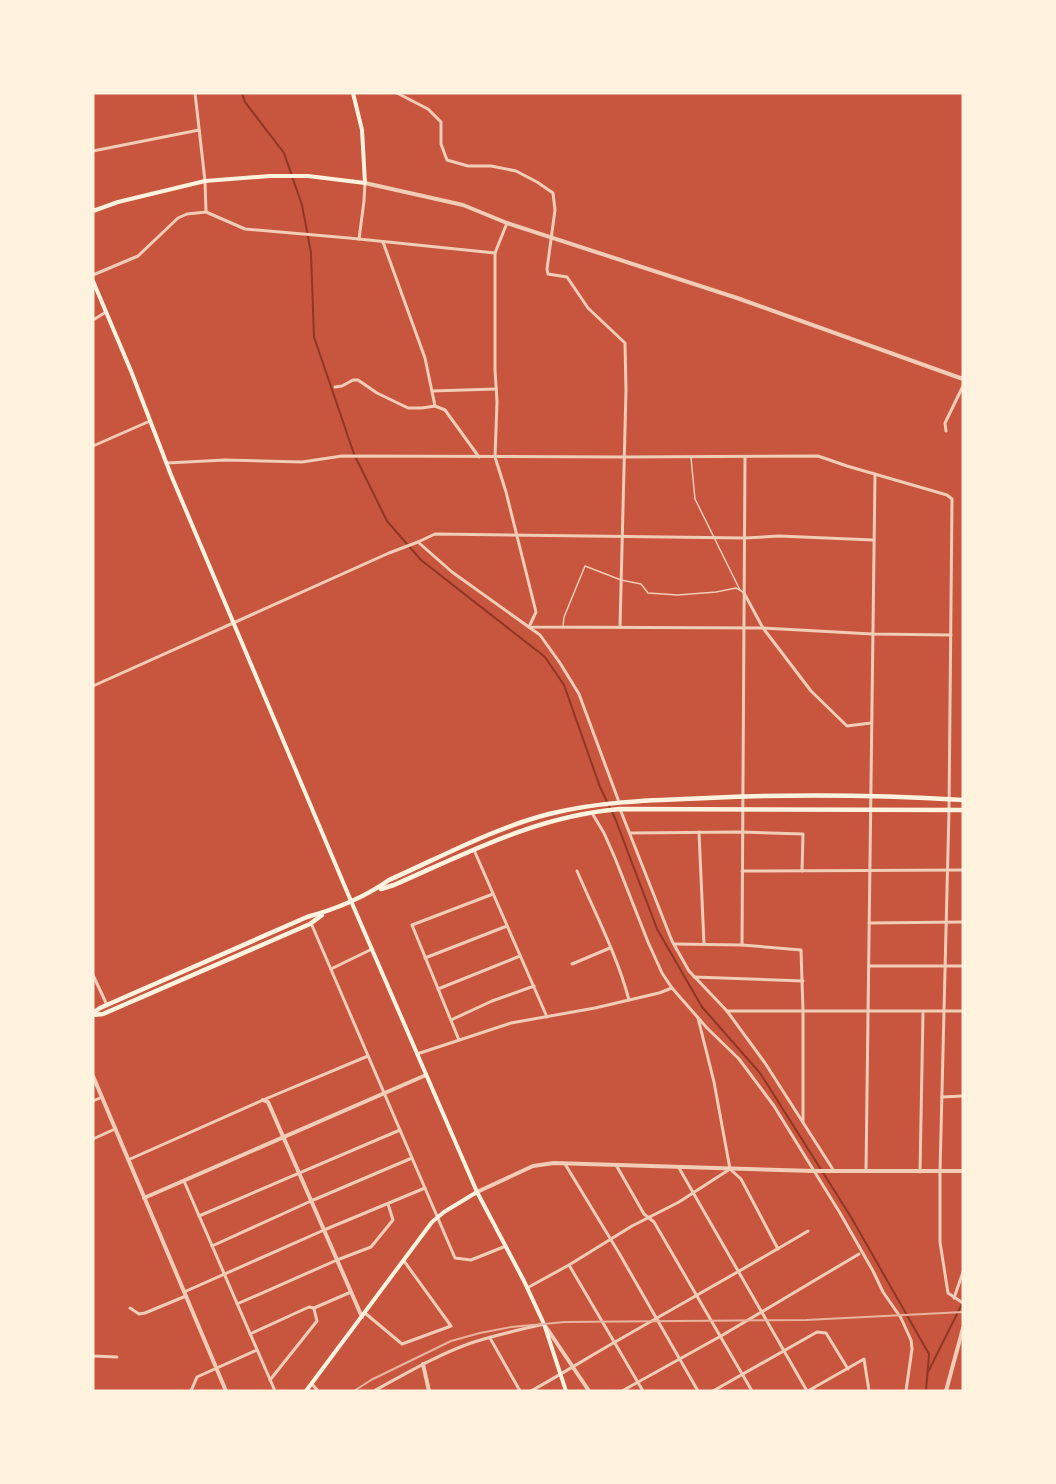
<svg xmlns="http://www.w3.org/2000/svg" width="1056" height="1484" font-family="'IBM Plex Sans',sans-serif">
<rect width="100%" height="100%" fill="#c8553d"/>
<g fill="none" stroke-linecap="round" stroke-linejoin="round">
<g stroke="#8f3625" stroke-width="2">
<path d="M242,93L245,102L284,153L302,205L311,253L314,337L354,454L387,521L421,560L545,657L564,685L600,787L615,818L657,929L702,1007L760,1073L851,1217L929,1354L926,1391"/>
<path d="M928,1372L963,1302"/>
</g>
<g stroke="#f1ccb7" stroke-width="1.5">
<path d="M691,458L695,499L740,590"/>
<path d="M563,626L564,617L585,566L621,580L641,584L648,593L678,595L716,592L736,588L743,592"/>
</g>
<g stroke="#f1ccb7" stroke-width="3">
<path d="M93,93H94"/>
<path d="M195,93L205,181L206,212L245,229L349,238L495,253"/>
<path d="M397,93L428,109L441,122V144L447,160L468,166H491L516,171L537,182L553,193L555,210L547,269L548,274L567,277L588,308L625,343L626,390L620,627"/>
<path d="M93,151L199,130"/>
<path d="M507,223L495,253V370L497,402L495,457L506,492L536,612L529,627L763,628L872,634L951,635"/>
<path d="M359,239L364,201L365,183"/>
<path d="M383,242L425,358L435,406L445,410L479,457"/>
<path d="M93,275L138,256L178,218L187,214L206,212"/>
<path d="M93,320L106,312"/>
<path d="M335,387L342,386L353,380H358L377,393L408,408H422L435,406"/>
<path d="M432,391L496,389"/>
<path d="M946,431L945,423L963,386"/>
<path d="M93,446L150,421"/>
<path d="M167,463L225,460L302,462L342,456L624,457L818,456L847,466L947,495L952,499L949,810L940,1172V1242L948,1293L963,1303"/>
<path d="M418,542L452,572L540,635L560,663L579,694L619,802"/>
<path d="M744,593L763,628L811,691L847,726L871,723"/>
<path d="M93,686L389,553L418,542L435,534L745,538L779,536L873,540"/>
<path d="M620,809L672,941L689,971L727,1011L765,1063L834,1171"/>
<path d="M592,813L604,833L615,858L648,942L662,973L672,988L707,1028L739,1059L774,1106L840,1213L873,1271L883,1292L901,1318L911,1340L912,1349L906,1391"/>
<path d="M699,832L704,944"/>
<path d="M631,833L742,832L803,834L802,871"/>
<path d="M474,850L547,1017"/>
<path d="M577,871C595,913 617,955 629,1000"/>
<path d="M742,871L963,870"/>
<path d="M311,923L455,1258L471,1260L506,1246"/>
<path d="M869,923L963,922"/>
<path d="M674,944L742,945L801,950L803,1011V1121"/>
<path d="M742,945L745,457"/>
<path d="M425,958L507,926"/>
<path d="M572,964L610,948"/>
<path d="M869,966H963"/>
<path d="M331,969L372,949"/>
<path d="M93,975L107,1005"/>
<path d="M694,977L803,981"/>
<path d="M438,989L520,956"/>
<path d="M727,1011H963"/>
<path d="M698,1018L714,1082L730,1169"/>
<path d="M451,1020L492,1001L534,986"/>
<path d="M459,1040L412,925L493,894"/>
<path d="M417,1054L511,1023L595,1008L659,993L672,988"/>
<path d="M942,1097L963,1096"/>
<path d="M93,1101L102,1097"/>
<path d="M93,1139L115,1129"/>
<path d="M128,1160L263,1100L368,1056"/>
<path d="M565,1164L619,1253L698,1391"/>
<path d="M616,1165L644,1214L654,1222L752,1391"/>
<path d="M679,1168L807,1391"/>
<path d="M730,1169L741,1179L778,1249"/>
<path d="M866,1171L875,474"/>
<path d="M920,1172L923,1012"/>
<path d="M184,1181L275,1391"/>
<path d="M199,1216L400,1130"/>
<path d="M212,1246L311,1201L412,1158"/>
<path d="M569,1265L643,1391"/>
<path d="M527,1288L569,1265L632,1226L679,1202L730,1169"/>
<path d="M184,1292L324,1230L425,1188"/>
<path d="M954,1298L963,1272"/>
<path d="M237,1304L337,1260L371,1247L393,1220L388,1204"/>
<path d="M130,1308L139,1314L145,1313L186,1296"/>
<path d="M365,1313L402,1344L451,1326L404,1261"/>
<path d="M250,1334L309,1307L314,1308L351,1292"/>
<path d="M490,1338L520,1391"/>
<path d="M93,1356L117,1357"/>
<path d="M270,1380L317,1321L314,1309"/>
<path d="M312,1384L318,1391"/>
<path d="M191,1391L197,1377L257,1350"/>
<path d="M374,1391C405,1374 437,1355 471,1343C495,1335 519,1330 544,1324"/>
<path d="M531,1391C560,1375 587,1358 615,1342C679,1305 744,1269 808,1231"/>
<path d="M622,1391L721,1336L859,1254"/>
<path d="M713,1391L817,1332L826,1333L848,1369"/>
<path d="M808,1391L864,1359L869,1391"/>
</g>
<g stroke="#f1ccb7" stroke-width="4">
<path d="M365,183L463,205L507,223L737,298L963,379"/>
<path d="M93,1076L226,1391"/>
<path d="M263,1100L268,1102L362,1317"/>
<path d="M477,1192L533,1166L554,1163L814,1171H963"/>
<path d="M144,1198L426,1075"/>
<path d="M546,1327L589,1391"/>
<path d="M423,1364L429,1391"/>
<path d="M946,1391L963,1328"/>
</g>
<g stroke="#fff3e0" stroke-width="4">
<path d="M93,211L118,202L205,181L270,176H308L365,183L362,130L353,93"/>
<path d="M93,281L131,371L171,475L351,901L477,1192L524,1281L544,1324L566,1391"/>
<path d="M306,1391L432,1222L444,1212L477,1192"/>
</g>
<g stroke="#fff3e0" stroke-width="4.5">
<path d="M381,889L394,885C469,852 537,816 620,809L963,810"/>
<path d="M93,1013L100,1008L307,917C336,909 365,897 389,880C441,857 494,828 549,814C601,801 654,800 708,798C792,794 878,795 963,800"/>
<path d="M93,1015L103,1014L310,924L322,915"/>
</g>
<path stroke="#e9b49f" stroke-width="2" d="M354,1391L371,1380L451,1341L480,1333L511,1327L565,1322L806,1320L963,1312"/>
</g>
<rect width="1056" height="1484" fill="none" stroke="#fff3e0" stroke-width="189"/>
</svg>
